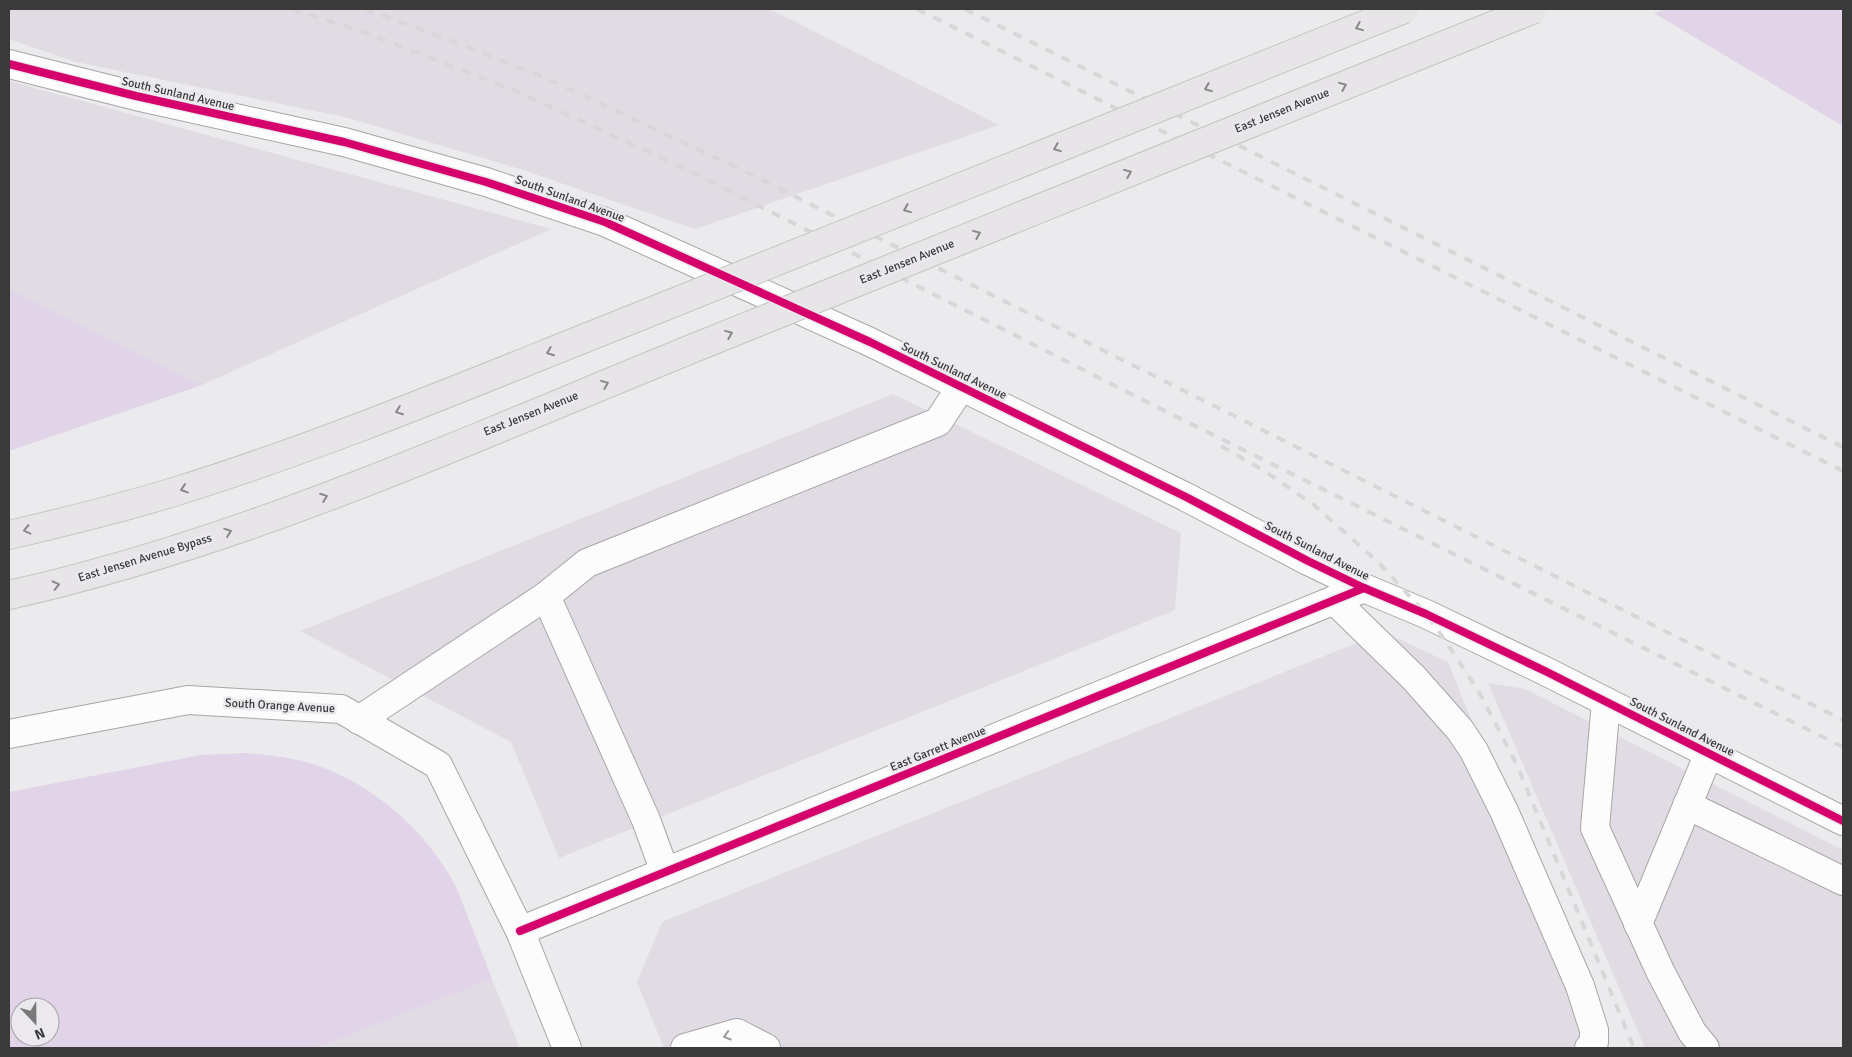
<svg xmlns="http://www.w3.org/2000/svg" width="1852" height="1057" font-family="Signika,sans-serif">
<rect width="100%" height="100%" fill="#ebeaec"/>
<g fill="#e1dce3">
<path d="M9,9H770L999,125L695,229L520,169L345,117L76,62L9,39Z"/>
<path d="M9,81L551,229L202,385L9,289Z"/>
<path d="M893,394L1181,533L1175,610L559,858L511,742L300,631Z"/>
<path d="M1384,632L1448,662L1602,1048H664L637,982L662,922Z"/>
<path d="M1488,683L1525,689L1843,850V1048H1645Z"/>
<path d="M492,979L520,1048H316Z"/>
</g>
<g fill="#e1d3e8" fill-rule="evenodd">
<path d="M1668,9H1843V126L1654,13Z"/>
<path d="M9,289L202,385L9,451Z"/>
<path d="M247,753C262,755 278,756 293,759C359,772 422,824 454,883C459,893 463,904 467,915C475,936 484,957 492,979L316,1048H9V792L201,755ZM20,1007H50V1037H20Z"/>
</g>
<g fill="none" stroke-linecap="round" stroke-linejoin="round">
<defs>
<g id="minor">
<path d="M9,64L136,96L344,142L486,182L605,222L870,342L1186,497L1308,561L1364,588L1426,614L1545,671L1843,821"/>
<path d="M546,596L646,820L665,872"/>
<path d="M1334,600L1414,678L1460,730L1474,751L1504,811L1580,986L1594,1030V1042L1589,1048"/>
<path d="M1606,702L1595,828L1660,971L1692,1032L1705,1048"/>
<path d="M359,720L546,596L587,563L938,422L961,387"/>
<path d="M9,734L188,700L341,709L438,765L520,931L567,1048"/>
<path d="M1687,805L1843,881"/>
<path d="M1638,924L1709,753"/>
<path d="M520,931L1364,588"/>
<path d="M685,1048L737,1033L766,1048"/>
</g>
<g id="major">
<path d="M9,535C65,522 122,508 177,491C331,443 479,380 628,321"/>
<path d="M9,595C242,543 463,442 684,352"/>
</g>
</defs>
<use href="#minor" stroke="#a7a6a8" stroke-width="30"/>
<use href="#major" stroke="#c5c5c5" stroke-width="30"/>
<use href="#minor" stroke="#fcfcfc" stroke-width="28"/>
<use href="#major" stroke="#e8e5e9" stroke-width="28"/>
<g stroke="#d7d6d8" stroke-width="4" stroke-dasharray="9 9" stroke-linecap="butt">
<path d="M292,9L369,34L516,91L692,172L1139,398L1843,747"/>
<path d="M365,9L468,47L550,80L740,169L1843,720"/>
<path d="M917,9L1843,471"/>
<path d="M965,9L1843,447"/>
<path d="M1221,446L1266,472L1314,505L1378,562L1426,614L1440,633L1479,692L1517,765L1634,1048"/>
</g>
<defs>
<g id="major-bridge">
<path d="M628,321L1404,9"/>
<path d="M684,352L1534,9"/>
</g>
</defs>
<use href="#major-bridge" stroke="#c5c5c5" stroke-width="30" stroke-linecap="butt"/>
<use href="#major-bridge" stroke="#e8e5e9" stroke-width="28"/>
<defs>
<g id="cycleway">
<path d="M9,64L136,96L344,142L486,182L605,222L870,342L1186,497L1308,561L1364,588L1426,614L1545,671L1843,821"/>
<path d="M520,931L1364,588"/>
</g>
</defs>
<use href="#cycleway" stroke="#ebe9ed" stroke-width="11"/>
<use href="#cycleway" stroke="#d6006c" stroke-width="8"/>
</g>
<defs><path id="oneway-chevron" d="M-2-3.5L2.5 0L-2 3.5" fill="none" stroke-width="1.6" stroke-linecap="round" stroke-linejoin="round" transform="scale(1.25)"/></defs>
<g stroke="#898789">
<use href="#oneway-chevron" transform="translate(1359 27) rotate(158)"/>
<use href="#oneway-chevron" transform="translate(1343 86) rotate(-22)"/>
<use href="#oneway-chevron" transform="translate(1208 88) rotate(158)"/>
<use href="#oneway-chevron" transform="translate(1057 148) rotate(158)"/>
<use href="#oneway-chevron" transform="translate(1128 173) rotate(-22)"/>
<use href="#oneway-chevron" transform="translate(907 209) rotate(158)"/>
<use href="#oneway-chevron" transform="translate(977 234) rotate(-22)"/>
<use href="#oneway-chevron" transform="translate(729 334) rotate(-22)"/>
<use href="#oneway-chevron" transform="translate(550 352) rotate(159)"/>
<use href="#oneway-chevron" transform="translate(605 384) rotate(-22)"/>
<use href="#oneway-chevron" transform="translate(399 411) rotate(159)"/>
<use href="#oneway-chevron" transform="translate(184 489) rotate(162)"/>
<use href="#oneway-chevron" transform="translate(324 497) rotate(-21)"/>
<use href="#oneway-chevron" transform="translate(27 530) rotate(167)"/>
<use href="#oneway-chevron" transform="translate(228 532) rotate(-19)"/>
<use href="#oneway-chevron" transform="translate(56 585) rotate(-13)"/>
</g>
<use stroke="#9c9b9c" href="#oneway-chevron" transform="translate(727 1036) rotate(164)"/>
<g text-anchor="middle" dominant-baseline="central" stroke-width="5" stroke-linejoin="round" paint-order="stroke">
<g font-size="12" fill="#3b3a3b" stroke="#ebe9ed">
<text transform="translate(178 94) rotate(13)">South Sunland Avenue</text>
<text transform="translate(1282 111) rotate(-22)">East Jensen Avenue</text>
<text transform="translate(570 199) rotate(20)">South Sunland Avenue</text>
<text transform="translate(907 262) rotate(-22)">East Jensen Avenue</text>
<text transform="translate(954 371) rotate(26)">South Sunland Avenue</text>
<text transform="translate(531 414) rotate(-22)">East Jensen Avenue</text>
<text transform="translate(1317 551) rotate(27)">South Sunland Avenue</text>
<text transform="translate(145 558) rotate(-17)">East Jensen Avenue Bypass</text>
<text transform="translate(280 706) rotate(3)">South Orange Avenue</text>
<text transform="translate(1682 727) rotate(27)">South Sunland Avenue</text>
<text transform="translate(938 749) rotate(-22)">East Garrett Avenue</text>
</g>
</g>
<rect width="1852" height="1057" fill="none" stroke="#3b3a3b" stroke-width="20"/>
<g transform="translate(35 1022) rotate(158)"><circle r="24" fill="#ebe9ed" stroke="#a5a3a6"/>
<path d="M0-4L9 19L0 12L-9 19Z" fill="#797879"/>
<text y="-8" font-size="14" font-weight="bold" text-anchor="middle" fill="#3b3a3b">N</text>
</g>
</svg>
